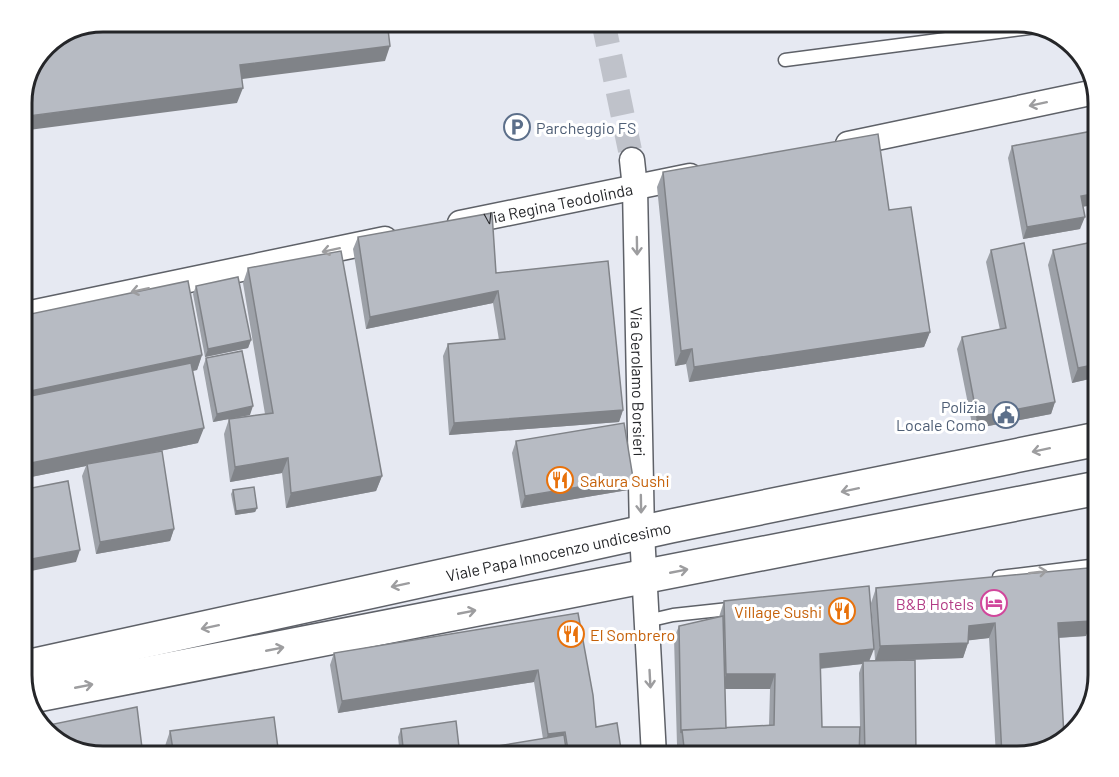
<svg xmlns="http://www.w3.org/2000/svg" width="1119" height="777" font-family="Barlow,sans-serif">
<rect width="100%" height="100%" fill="#e6e9f2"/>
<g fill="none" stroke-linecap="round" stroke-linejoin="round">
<path stroke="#bfc2ca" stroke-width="24" stroke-dasharray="24 12" stroke-linecap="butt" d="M603,21L632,160"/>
<defs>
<g id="service">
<path d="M785,60L1037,27"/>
<path d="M999,577L1098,565"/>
<path d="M647,621L673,615L738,608"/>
</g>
<g id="minor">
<path d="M848,144L1095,92"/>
<path id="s1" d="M632,160L635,188L642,533L654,756"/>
<path id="s2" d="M460,223L690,176"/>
<path d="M21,315L385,239"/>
</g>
<g id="primary">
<path id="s3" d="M21,668L671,526L1098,439"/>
<path d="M27,697L1098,488"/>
</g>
</defs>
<use href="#service" stroke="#5e6168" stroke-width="15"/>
<use href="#minor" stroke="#5e6168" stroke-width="27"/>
<use href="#primary" stroke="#5e6168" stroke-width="36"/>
<use href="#service" stroke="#fff" stroke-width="12"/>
<use href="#minor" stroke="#fff" stroke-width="24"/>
<use href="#primary" stroke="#fff" stroke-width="33"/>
</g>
<g fill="#9da1a8" fill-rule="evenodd">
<path d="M836,21H863V22L837,28Z"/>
<path d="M1012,146L1083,207L1080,229L1023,239L1008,158Z"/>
<path d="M663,172L889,210L930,332L924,347L689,382L686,364L675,366L657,187Z"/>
<path d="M358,237L496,273L623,410L619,422L449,435L443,356L448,344L499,340L493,303L366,329L353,249Z"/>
<path d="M1098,241V377L1072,383L1048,265L1053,250Z"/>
<path d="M991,250L1055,402L1051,414L973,429L957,349L962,337L1000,330L986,262Z"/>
<path d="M248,268L382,476L376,491L286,508L282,473L230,482L224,434L229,419L265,414L243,283Z"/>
<path d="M196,286L251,340L248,348L205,357L193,294Z"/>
<path d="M21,316L202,355L197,370L192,371L198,443L155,452L174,529L170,541L96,554L82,476L86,466L21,479Z"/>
<path d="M206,358L250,415L213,422L203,367Z"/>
<path d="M516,441L633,478L628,490L521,508L512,453Z"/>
<path d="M233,490L257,508L255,512L235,515L231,494Z"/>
<path d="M876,588L1086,636L1059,638L1016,756H996L989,638L968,640V643L963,658L903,660L916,756H860V736L859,756H678L677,745L674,638L679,626L719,617L724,601L869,661L875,660L871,603ZM862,664L859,673L860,727H822L820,669ZM725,689H770L769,725L726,728Z"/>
<path d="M578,613L596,727L622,756H482L485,748L543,739L534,682L338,713L330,665L334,653Z"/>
<path d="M401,729L460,756H400L398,737Z"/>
<path d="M170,731L279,756H166L165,746Z"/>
</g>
<g fill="#808388">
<path d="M840,21H863V22L837,28Z"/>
<path d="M390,46L385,61L235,80L240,65Z"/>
<path d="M243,88L237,103L21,131V117Z"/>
<path d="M1098,193V204L1077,208L1081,196Z"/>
<path d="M1085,217L1080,229L1023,239L1027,227Z"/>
<path d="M498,291L493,303L366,329L370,317Z"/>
<path d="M930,332L924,347L689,382L694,367Z"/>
<path d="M251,340L248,348L205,357L208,349Z"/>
<path d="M692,349L686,364L675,366L681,351Z"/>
<path d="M202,355L197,370L21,407V393Z"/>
<path d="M1098,364V377L1072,383L1078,368Z"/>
<path d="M1055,402L1051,414L973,429L977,417Z"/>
<path d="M253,406L250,415L213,422L217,414Z"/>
<path d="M623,410L619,422L449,435L454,423Z"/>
<path d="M204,428L198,443L87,466V464L86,466L21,479V465Z"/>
<path d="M288,458L282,473L230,482L235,467Z"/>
<path d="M382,476L376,491L286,508L291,493Z"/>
<path d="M633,478L628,490L521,508L525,496Z"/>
<path d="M257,508L255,512L235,515L236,511Z"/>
<path d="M174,529L170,541L96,554L100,542Z"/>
<path d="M80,550L76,562L21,573V561Z"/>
<path d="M1092,621L1086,636L1053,638L1058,623Z"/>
<path d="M995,623L989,638L964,641L969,626Z"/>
<path d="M968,643L963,658L875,661L880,646Z"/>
<path d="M874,649L868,664L863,661L862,664L814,669L820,654Z"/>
<path d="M538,670L534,682L338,713L342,701Z"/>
<path d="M726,674H775L770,689H721Z"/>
<path d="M565,732L561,744L544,746L548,734Z"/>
</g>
<g fill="#b7bbc3" stroke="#808388" stroke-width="1.5">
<path d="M103,21H387L390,46L240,65L243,88L21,117V98L45,45Z"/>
<path d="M1098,130V193L1081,196L1085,217L1027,227L1012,146Z"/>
<path d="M878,134L889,210L911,207L930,332L694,367L692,349L681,351L663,172Z"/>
<path d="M492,213L496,273L608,261L623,410L454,423L448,344L505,339L498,291L370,317L358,237Z"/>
<path d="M1098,241V364L1078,368L1053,250Z"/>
<path d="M1024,243L1055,402L977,417L962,337L1006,328L991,250Z"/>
<path d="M341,251L382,476L291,493L288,458L235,467L229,419L273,413L248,268Z"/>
<path d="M238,277L251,340L208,349L196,286Z"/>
<path d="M188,281L202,355L21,393V316Z"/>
<path d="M242,351L253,406L217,414L206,358Z"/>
<path d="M191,363L204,428L21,465V398Z"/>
<path d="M624,423L633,478L525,496L516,441Z"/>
<path d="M162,451L174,529L100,542L87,464Z"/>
<path d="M68,481L80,550L21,561V490Z"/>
<path d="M254,487L257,508L236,511L233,490Z"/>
<path d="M1088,568L1092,621L1058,623L1064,737L1053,747L1016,756H1002L995,623L969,626L968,643L880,646L876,588Z"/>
<path d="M869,586L874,649L820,654L822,727H860L859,756H685L682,730L774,725L775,674H726L724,601Z"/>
<path d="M578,613L593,695L596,727L617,723L622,756H569L565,732L548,734L538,670L342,701L334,653Z"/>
<path d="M723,616L726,728L682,730L681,733L679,626Z"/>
<path d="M915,660L916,756H865L863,661Z"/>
<path d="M137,707L143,756H103L57,742L49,734V725Z"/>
<path d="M274,717L279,756H174L170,731Z"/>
<path d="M456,721L460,756H404L401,729Z"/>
<path d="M564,735L567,756H486L485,748Z"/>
</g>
<defs><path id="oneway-shaft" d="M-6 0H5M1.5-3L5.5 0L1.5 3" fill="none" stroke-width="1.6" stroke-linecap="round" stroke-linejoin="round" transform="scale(1.5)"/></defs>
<g stroke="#9d9d9f">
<use href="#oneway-shaft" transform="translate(1038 104) rotate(168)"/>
<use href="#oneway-shaft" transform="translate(637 246) rotate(89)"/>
<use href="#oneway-shaft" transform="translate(331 250) rotate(168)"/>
<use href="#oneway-shaft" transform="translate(140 290) rotate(168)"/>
<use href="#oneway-shaft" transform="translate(1041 450) rotate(168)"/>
<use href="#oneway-shaft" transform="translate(850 490) rotate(168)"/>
<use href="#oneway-shaft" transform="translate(641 504) rotate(89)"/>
<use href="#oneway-shaft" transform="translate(679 571) rotate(-11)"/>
<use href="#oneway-shaft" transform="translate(1038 572) rotate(-7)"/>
<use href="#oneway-shaft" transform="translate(400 585) rotate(168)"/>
<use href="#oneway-shaft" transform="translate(467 612) rotate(-11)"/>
<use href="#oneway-shaft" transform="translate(210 627) rotate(168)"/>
<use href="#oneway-shaft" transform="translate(275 649) rotate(-11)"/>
<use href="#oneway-shaft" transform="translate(650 679) rotate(87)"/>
<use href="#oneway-shaft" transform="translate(84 686) rotate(-11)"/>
</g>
<defs>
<symbol id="parking-ring" viewBox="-11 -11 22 22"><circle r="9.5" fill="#fff" stroke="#5c6f8a" stroke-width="1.5"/><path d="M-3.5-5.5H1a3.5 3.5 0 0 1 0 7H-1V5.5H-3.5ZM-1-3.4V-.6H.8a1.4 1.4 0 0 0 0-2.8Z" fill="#5c6f8a"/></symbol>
<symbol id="civic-ring" viewBox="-11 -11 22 22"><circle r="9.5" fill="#fff" stroke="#5c6f8a" stroke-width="1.5"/><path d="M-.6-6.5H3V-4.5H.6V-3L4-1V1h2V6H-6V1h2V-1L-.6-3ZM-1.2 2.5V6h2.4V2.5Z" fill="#5c6f8a"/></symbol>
<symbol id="restaurant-ring" viewBox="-11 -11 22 22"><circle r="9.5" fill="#fff" stroke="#e8710a" stroke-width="1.5"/><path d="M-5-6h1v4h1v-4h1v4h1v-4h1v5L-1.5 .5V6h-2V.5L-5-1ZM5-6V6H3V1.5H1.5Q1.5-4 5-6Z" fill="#e8710a"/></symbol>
<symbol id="hotel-ring" viewBox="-11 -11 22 22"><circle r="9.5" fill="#fff" stroke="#d1479c" stroke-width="1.5"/><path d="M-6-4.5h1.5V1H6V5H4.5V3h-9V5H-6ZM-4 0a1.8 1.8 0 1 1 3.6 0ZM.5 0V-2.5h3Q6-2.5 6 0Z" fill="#d1479c"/></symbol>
</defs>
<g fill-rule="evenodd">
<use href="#parking-ring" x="502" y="112" width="30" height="30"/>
<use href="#civic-ring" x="991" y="400" width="30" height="30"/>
<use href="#restaurant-ring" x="545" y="465" width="30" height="30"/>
<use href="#hotel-ring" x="979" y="588" width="30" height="30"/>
<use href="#restaurant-ring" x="827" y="596" width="30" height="30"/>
<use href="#restaurant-ring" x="556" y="619" width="30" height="30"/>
</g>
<g text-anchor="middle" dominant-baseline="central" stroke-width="6" stroke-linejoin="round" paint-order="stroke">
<g font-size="16" fill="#4e5e75" stroke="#fff" text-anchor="start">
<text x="536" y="127">Parcheggio FS</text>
<text x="986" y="406" text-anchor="end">Polizia<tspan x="986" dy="18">Locale Como</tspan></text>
</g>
<g font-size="16" fill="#252629" stroke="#fff">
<text stroke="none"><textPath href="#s2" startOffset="100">Via Regina Teodolinda</textPath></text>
<text stroke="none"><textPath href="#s1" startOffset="222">Via Gerolamo Borsieri</textPath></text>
<text stroke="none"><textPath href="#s3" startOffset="550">Viale Papa Innocenzo undicesimo</textPath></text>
</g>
<g font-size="16" fill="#c56008" stroke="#fff" text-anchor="start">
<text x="580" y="480">Sakura Sushi</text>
<text x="822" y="611" text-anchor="end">Village Sushi</text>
<text x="590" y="634">El Sombrero</text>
</g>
<g font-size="16" fill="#b23c85" stroke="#fff" text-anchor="end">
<text x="974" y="603">B&amp;B Hotels</text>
</g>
</g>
<path d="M0 0H1119V777H0ZM103 32H1017A71 71 0 0 1 1088 103V675A71 71 0 0 1 1017 746H103A71 71 0 0 1 32 675V103A71 71 0 0 1 103 32Z" fill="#fff" fill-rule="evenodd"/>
<path fill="none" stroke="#252629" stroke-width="3" d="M103 32H1017A71 71 0 0 1 1088 103V675A71 71 0 0 1 1017 746H103A71 71 0 0 1 32 675V103A71 71 0 0 1 103 32Z"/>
</svg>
